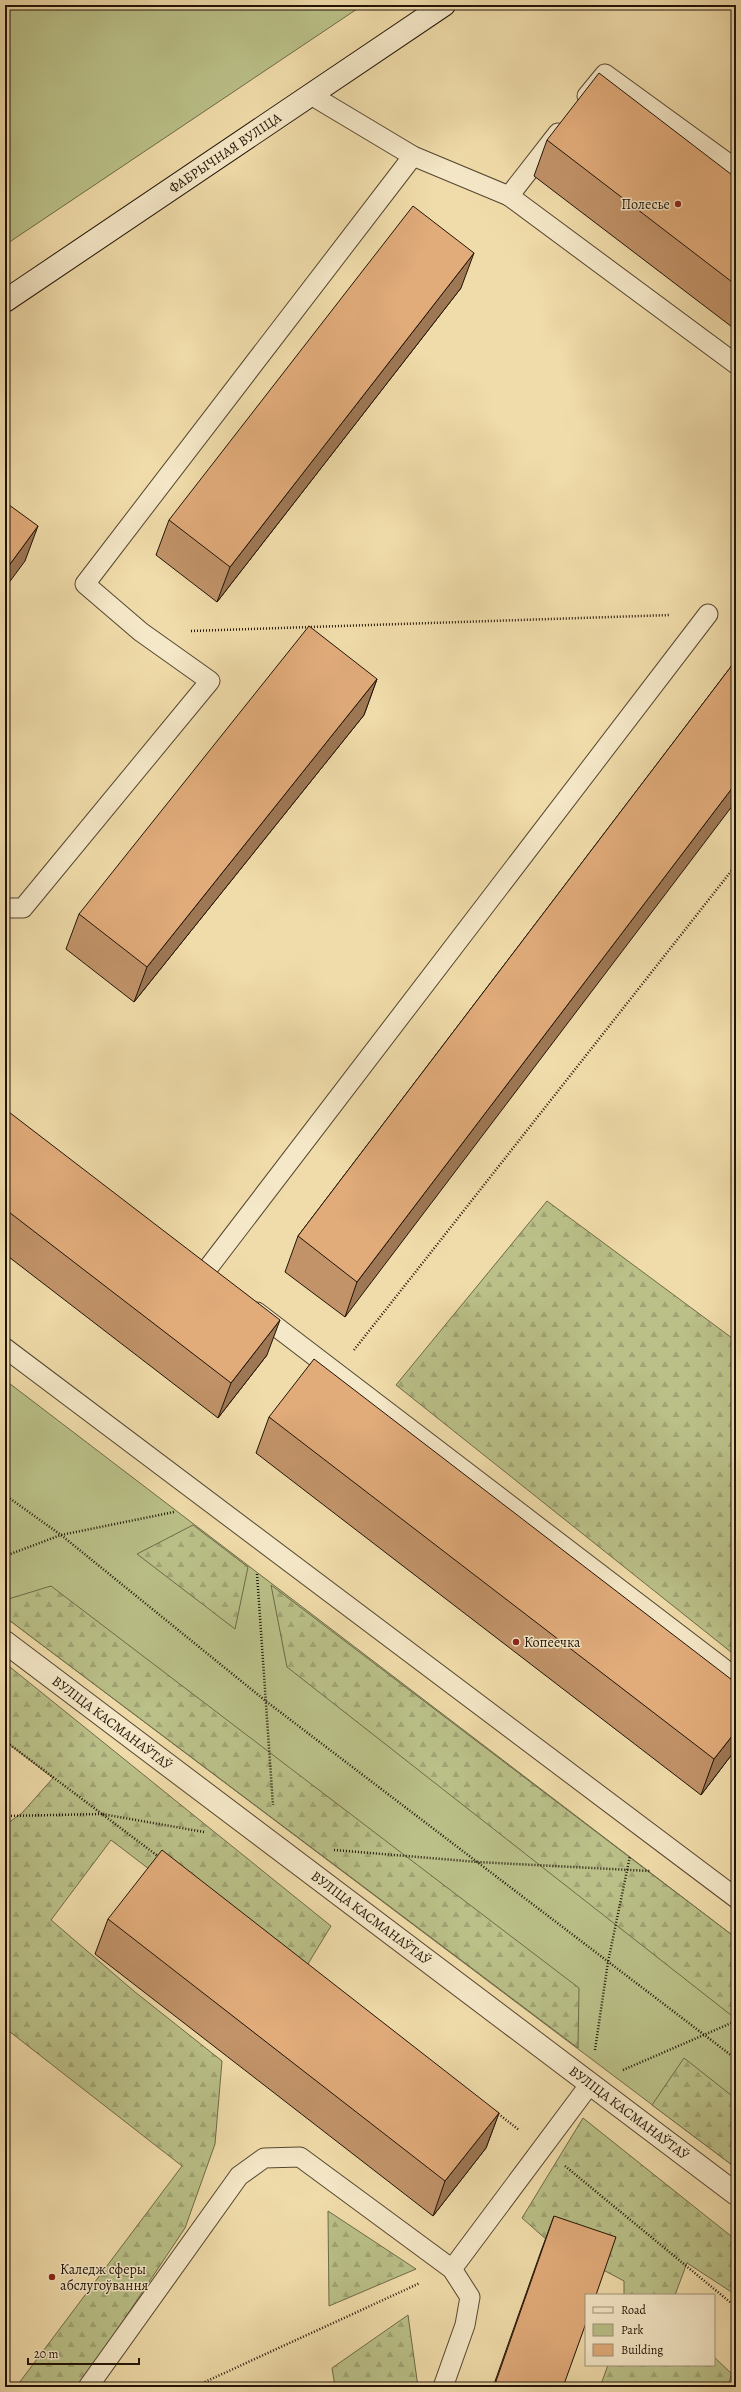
<svg xmlns="http://www.w3.org/2000/svg" width="741" height="2392" font-family="Alegreya,serif">
<defs>
<pattern id="forest-firs" width="22" height="20" patternUnits="userSpaceOnUse"><rect width="22" height="20" fill="#bac088"/><path d="M5 1l3.5 6h-7zM16 11l3.5 6h-7z" fill="#a0a474"/></pattern>
</defs>
<rect width="100%" height="100%" fill="#f0dcaa"/>
<filter id="stains"><feTurbulence type="fractalNoise" baseFrequency=".005" numOctaves="4"/><feColorMatrix values="0 0 0 0 .2 0 0 0 0 .09 0 0 0 0 .02 0 0 0 .5 -.17"/></filter>
<radialGradient id="worn" r=".72"><stop offset=".6" stop-color="#630" stop-opacity="0"/><stop offset="1" stop-color="#630" stop-opacity=".3"/></radialGradient>
<g fill="#bac088" stroke="#6e6a48">
<path d="M5,5H363L5,245Z"/>
<path d="M5,1380L736,1938V2168L5,1617Z"/>
</g>
<g fill="url(#forest-firs)" stroke="#6e6a48">
<path d="M547,1201L736,1341V1656L396,1385Z"/>
<path d="M193,1525L248,1567L235,1629L137,1554Z"/>
<path d="M271,1585L736,1938V2019L287,1667Z"/>
<path d="M51,1586L579,1988L578,2048L5,1617V1600Z"/>
<path d="M5,1663L331,1926L297,1982L111,1840L51,1920L135,1992L222,2061L215,2144L185,2228L79,2387H16L182,2166L5,2028V1825L22,1813L53,1778L5,1741Z"/>
<path d="M684,2058L736,2099V2168L652,2105Z"/>
<path d="M583,2118L736,2240V2295L687,2263L675,2295H624V2281L547,2240L522,2218Z"/>
<path d="M328,2211L416,2269L329,2306Z"/>
<path d="M408,2315L418,2387H335L332,2368Z"/>
<path d="M714,2357L732,2374L727,2387H600L608,2365H714Z"/>
</g>
<g fill="none" stroke-linecap="round" stroke-linejoin="round">
<defs>
<g id="lane">
<path d="M311,95L413,156L509,196L558,133"/>
<path d="M587,96L605,74L736,169"/>
<path d="M509,196L736,364"/>
<path d="M5,908H23L210,681L141,632L85,584L413,156"/>
<path d="M205,1272L708,614"/>
<path d="M257,1312L736,1678"/>
<path d="M5,1348L736,1898"/>
<path d="M452,2269L590,2084"/>
<path d="M88,2387L239,2176L264,2158L300,2157L452,2269L470,2297L465,2325L443,2387"/>
</g>
<path id="street" d="M5,1642L736,2194"/>
<path id="secondary" d="M5,301L444,5"/>
</defs>
<use href="#lane" stroke="#554630" stroke-width="21"/>
<use href="#street" stroke="#554630" stroke-width="24"/>
<use href="#secondary" stroke="#211407" stroke-width="24"/>
<g stroke="#211407" stroke-width="2.5" stroke-dasharray="1 2" stroke-linecap="butt">
<path d="M191,631L670,615"/>
<path d="M354,1350L736,865"/>
<path d="M5,1495L61,1535L267,1702L736,2059"/>
<path d="M5,1556L61,1535L174,1512"/>
<path d="M257,1574L273,1805"/>
<path d="M5,1741L102,1814"/>
<path d="M5,1816L102,1814"/>
<path d="M334,1850L477,1862L650,1871"/>
<path d="M159,1857L102,1814L204,1832"/>
<path d="M595,2050L608,1962L630,1856"/>
<path d="M623,2070L736,2021"/>
<path d="M496,2112L519,2130"/>
<path d="M565,2166L736,2307"/>
<path d="M194,2387L420,2283"/>
</g>
<use href="#lane" stroke="#f5e8c8" stroke-width="19"/>
<use href="#street" stroke="#f5e8c8" stroke-width="22"/>
<use href="#secondary" stroke="#f5e8c8" stroke-width="22"/>
</g>
<g fill="#c29369" stroke="#211407">
<path d="M547,140L736,178V330L534,176Z"/>
<path d="M461,288L217,602L156,555L169,520Z"/>
<path d="M736,660L345,1317L285,1272L298,1236Z"/>
<path d="M377,679L364,715L134,1002L66,949L79,914Z"/>
<path d="M5,1109L267,1355L218,1418L5,1254Z"/>
<path d="M269,1417L736,1683V1749L701,1795L256,1453Z"/>
<path d="M108,1919L499,2113L486,2148L433,2216L95,1954Z"/>
<path d="M554,2216L563,2387H493L541,2251Z"/>
</g>
<g fill="#9e7855" stroke="#211407">
<path d="M474,253L461,288L217,602L230,567Z"/>
<path d="M38,526L25,561L5,588V571Z"/>
<path d="M377,679L364,715L134,1002L147,967Z"/>
<path d="M736,783V801L345,1317L357,1282Z"/>
<path d="M280,1320L267,1355L218,1418L231,1383Z"/>
<path d="M736,1731V1749L701,1795L714,1759Z"/>
<path d="M499,2113L486,2148L433,2216L445,2181Z"/>
</g>
<g fill="#e1ab7a" stroke="#211407">
<path d="M599,73L736,178V285L547,140Z"/>
<path d="M413,206L474,253L230,567L169,520Z"/>
<path d="M5,502L38,526L5,571Z"/>
<path d="M309,626L377,679L147,967L79,914Z"/>
<path d="M736,660V783L357,1282L298,1236Z"/>
<path d="M5,1109L280,1320L231,1383L5,1209Z"/>
<path d="M314,1359L736,1683V1731L714,1759L269,1417Z"/>
<path d="M162,1850L499,2113L445,2181L108,1919Z"/>
<path d="M554,2216L616,2237L596,2295H586V2323L563,2387H494Z"/>
</g>
<g fill="#8f2418" stroke="#f5e8c8" stroke-width="1.5">
<circle cx="678" cy="204" r="4"/>
<circle cx="516" cy="1642" r="4"/>
<circle cx="52" cy="2277" r="4"/>
</g>
<g text-anchor="middle" dominant-baseline="central" stroke-width="3" stroke-linejoin="round" paint-order="stroke">
<g font-size="14" fill="#211407" stroke="#f5e8c8">
<text transform="translate(225 153) rotate(-34)">ФАБРЫЧНАЯ ВУЛІЦА</text>
<text transform="translate(112 1723) rotate(37)">ВУЛІЦА КАСМАНАЎТАЎ</text>
<text transform="translate(371 1918) rotate(37)">ВУЛІЦА КАСМАНАЎТАЎ</text>
<text transform="translate(629 2113) rotate(37)">ВУЛІЦА КАСМАНАЎТАЎ</text>
</g>
<g font-size="14" fill="#211407" stroke="#f5e8c8" text-anchor="start">
<text x="670" y="204" text-anchor="end">Полесье</text>
<text x="524" y="1642">Копеечка</text>
<text x="60" y="2269">Каледж сферы<tspan x="60" dy="16">абслугоўвання</tspan></text>
</g>
</g>
<rect width="741" height="2392" fill="none" stroke="#f0dcaa" stroke-width="20"/>
<rect x="6" y="6" width="729" height="2380" fill="none" stroke="#211407" stroke-width="2"/>
<rect x="10" y="10" width="721" height="2372" fill="none" stroke="#211407"/>
<rect x="585" y="2294" width="130" height="72" fill="#f5e8c8" stroke="#a0937b"/>
<rect x="593" y="2307" width="20" height="6" fill="#f5e8c8" stroke="#a0937b"/>
<text x="621" y="2314" font-size="12" fill="#211407">Road</text>
<rect x="593" y="2324" width="20" height="12" fill="#bac088" stroke="#a0937b"/>
<text x="621" y="2334" font-size="12" fill="#211407">Park</text>
<rect x="593" y="2344" width="20" height="12" fill="#e1ab7a" stroke="#a0937b"/>
<text x="621" y="2354" font-size="12" fill="#211407">Building</text>
<path d="M28 2358v6h111v-6" fill="none" stroke="#211407" stroke-width="2"/>
<text x="34" y="2358" font-size="12" fill="#211407" stroke="#f5e8c8" stroke-width="3" paint-order="stroke">20 m</text>
<rect width="100%" height="100%" filter="url(#stains)"/>
<rect width="100%" height="100%" fill="url(#worn)"/>
</svg>
